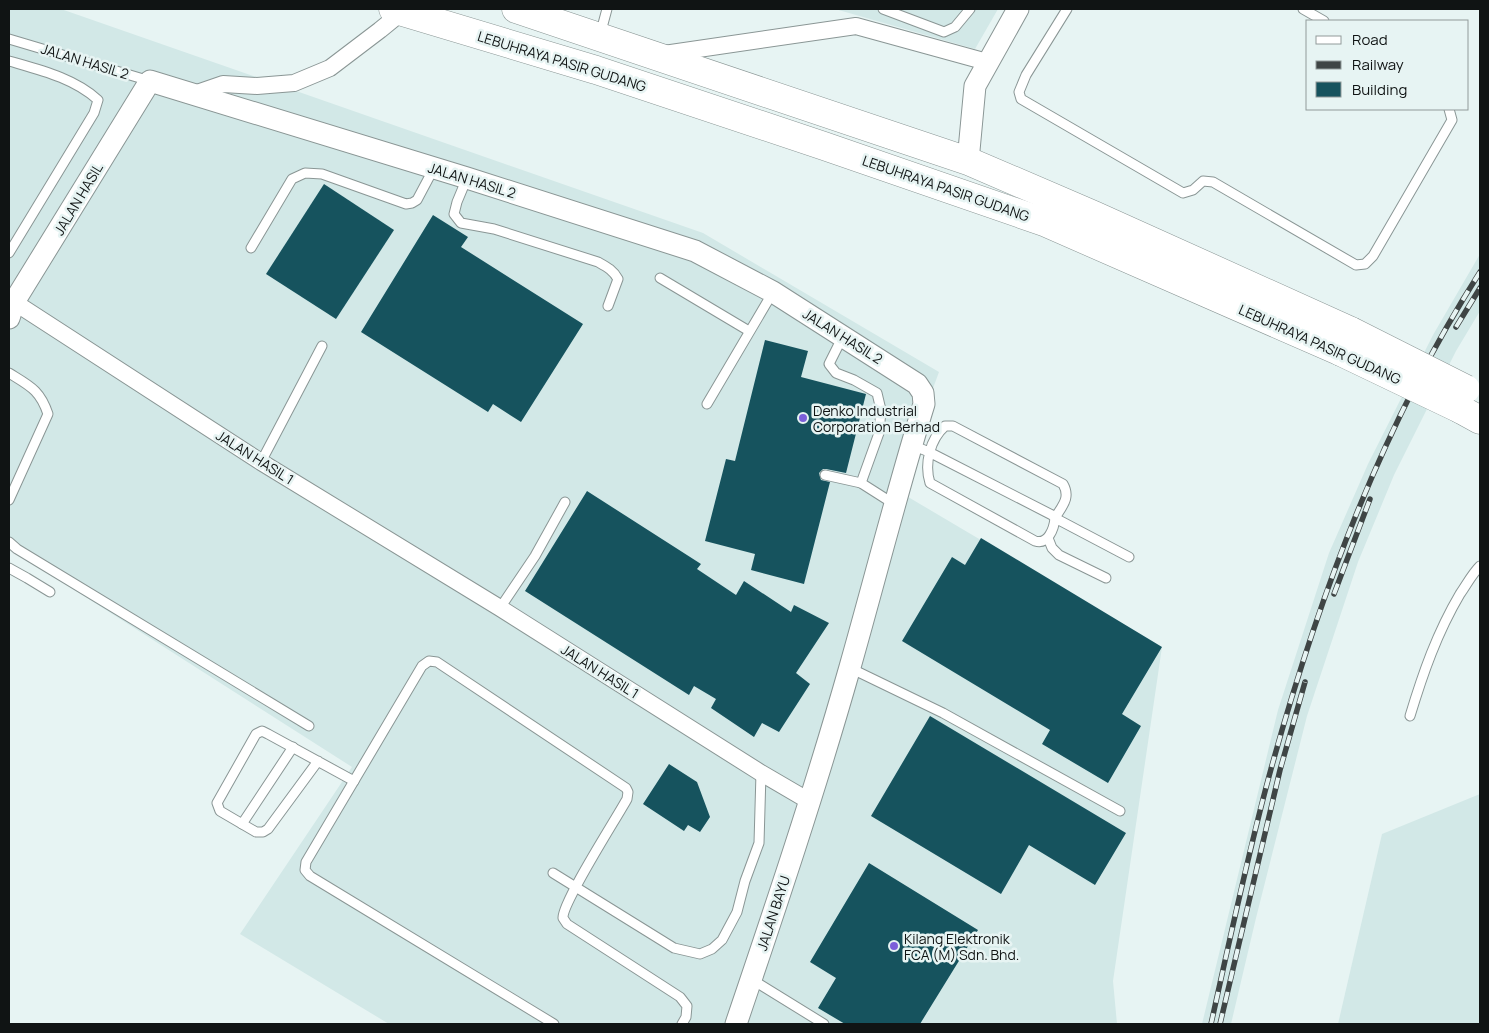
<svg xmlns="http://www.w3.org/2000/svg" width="1489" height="1033" font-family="Manrope,sans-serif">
<rect width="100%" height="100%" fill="#e7f4f3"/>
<g fill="#d2e8e7">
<path d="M9,9H61L703,233L939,372L912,445L898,491L1162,647L1113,981L1117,1024H389L240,934L352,767L9,548Z"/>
<path d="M835,9H998L975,49Z"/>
<path d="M1480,254V311L1456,351L1394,475L1358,562L1307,716L1256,918L1231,1024H1202L1278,710L1329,553L1368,464L1433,335Z"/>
<path d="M1480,794V1024H1338L1382,834Z"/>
</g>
<g fill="#16535e">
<path d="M324,184L394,230L336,319L266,274Z"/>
<path d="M433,215L468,237L461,247L583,324L521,422L493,404L488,412L361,332Z"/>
<path d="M765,340L808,351L801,377L866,394L846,473L826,469H823L819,473L821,480L830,482L804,584L751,570L755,554L705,541L726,459L735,461Z"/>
<path d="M587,491L701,564L697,569L736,595L744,581L791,612L794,605L829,623L796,673L810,684L779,732L762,723L754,737L711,708L716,699L694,686L689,695L525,591Z"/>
<path d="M981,538L1162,647L1122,714L1141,726L1108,783L1042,744L1050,730L902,641L952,557L965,565Z"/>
<path d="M930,716L1126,833L1095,885L1029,845L1001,894L871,816Z"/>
<path d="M669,764L697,782L710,817L700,832L688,825L684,831L643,804Z"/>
<path d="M869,863L978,930L920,1024H845L818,1008L836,978L810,962Z"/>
</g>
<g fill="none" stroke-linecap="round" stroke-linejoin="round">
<defs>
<g id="service">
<path d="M883,9L944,32L955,27L970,9"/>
<path d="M1067,9L1026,75L1019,92L1021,99L1183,193L1193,190L1203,181L1213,182L1356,265L1365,264L1373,256L1452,120L1449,109"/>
<path d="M1303,9L1324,21"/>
<path d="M600,35L607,9"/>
<path d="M9,39L150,81"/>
<path d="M9,61C40,70 74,78 98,100L94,113L9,253"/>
<path d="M467,178L457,202L454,214L461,223L494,229L598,262C607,267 613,270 618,279L608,306"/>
<path d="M251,248L292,179L305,173L322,174L406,204L412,203L417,200L434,168"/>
<path d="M660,278L749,331"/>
<path d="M707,404L773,292"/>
<path d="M912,445L929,452L1052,515L1055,518C1054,529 1048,545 1035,541L930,483C924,464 930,439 945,426H953L1063,484C1071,498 1062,506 1055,518L1129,557"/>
<path d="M261,462L322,346"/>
<path d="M825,475L861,483L879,433L881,410L877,393L854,380L836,373L829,364L843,336"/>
<path d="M861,483L894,504"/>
<path d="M9,500L48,414C40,390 30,386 9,373"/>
<path d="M1048,538L1052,548L1059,555L1106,578"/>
<path d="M9,542L17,549L309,726"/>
<path d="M9,568L27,578L50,592"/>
<path d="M500,608L535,556L565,502"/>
<path d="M850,668L943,713L1120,811"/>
<path d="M1410,716C1423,673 1437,633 1460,594C1467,584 1472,574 1480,566"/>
<path d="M318,761L268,829L263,832H256L220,811L217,803L256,734L262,731L268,734L354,781"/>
<path d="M242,824L293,747"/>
<path d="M553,873L674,948L700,954L712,949L722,940L737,912L745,881L759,843L761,773"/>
<path d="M751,979L824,1024"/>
<path d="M554,1024L310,876L305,870L306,862L422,666L429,661L437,662L626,788L628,792L627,799C616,819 562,903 563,918L567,924L680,997L687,1006L686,1017L682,1024"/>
</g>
<g id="minor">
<path d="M664,54L856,26L987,62"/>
<path d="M194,94L223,84L257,86L294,83L330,68L380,30L402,12"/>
<path d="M14,302L261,462L500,608L761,773L809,801"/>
</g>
<g id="tertiary">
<path d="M968,161L975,86L1018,9"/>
<path d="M9,318L14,302L150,81L467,178L695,251L773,292L917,384L923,393L924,404C897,491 875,579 850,667C816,787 776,906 736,1024"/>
</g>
<g id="trunk">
<path d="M393,9L596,70L824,146L1044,222L1341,352"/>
<path d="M516,9L968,161L1094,215L1351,331"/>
<path d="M1460,409L1480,420"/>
</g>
</defs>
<use href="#service" stroke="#8a9695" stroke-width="11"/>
<use href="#minor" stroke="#8a9695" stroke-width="18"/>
<use href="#tertiary" stroke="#8a9695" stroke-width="23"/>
<use href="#trunk" stroke="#8a9695" stroke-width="29"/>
<use href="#service" stroke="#fff" stroke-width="9"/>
<use href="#minor" stroke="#fff" stroke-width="16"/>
<use href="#tertiary" stroke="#fff" stroke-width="21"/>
<use href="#trunk" stroke="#fff" stroke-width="28"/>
<defs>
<g id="rail">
<path d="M1456,327L1480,288"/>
<path d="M1334,594L1370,499"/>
<path d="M1211,1024C1230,939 1248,853 1271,769C1319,595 1383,424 1480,272"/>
<path d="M1220,1024L1280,770L1305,682"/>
</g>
</defs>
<use href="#rail" stroke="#3f4545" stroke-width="5.5"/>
<use href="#rail" stroke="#e7f4f3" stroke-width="4" stroke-dasharray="11" stroke-linecap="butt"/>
<defs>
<g id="trunk-bridge">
<path d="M1351,331L1466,389"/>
<path d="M1341,352L1460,409"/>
</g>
</defs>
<use href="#trunk-bridge" stroke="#8a9695" stroke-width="29" stroke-linecap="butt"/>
<use href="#trunk-bridge" stroke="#fff" stroke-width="28"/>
</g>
<g fill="#7b5fd9" stroke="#e7f4f3" stroke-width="2">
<circle cx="803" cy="418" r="5"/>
<circle cx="894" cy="946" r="5"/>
</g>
<g text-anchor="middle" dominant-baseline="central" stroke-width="5" stroke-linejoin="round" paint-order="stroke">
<g font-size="14" fill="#101414" stroke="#e7f4f3">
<text transform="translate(85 61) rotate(17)">JALAN HASIL 2</text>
<text transform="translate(562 61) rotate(17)">LEBUHRAYA PASIR GUDANG</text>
<text transform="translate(472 180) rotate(17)">JALAN HASIL 2</text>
<text transform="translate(946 188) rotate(19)">LEBUHRAYA PASIR GUDANG</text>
<text transform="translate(78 199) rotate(-59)">JALAN HASIL</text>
<text transform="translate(843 336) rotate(32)">JALAN HASIL 2</text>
<text transform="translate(1320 344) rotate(24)">LEBUHRAYA PASIR GUDANG</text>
<text transform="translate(255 457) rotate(32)">JALAN HASIL 1</text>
<text transform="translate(600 671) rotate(32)">JALAN HASIL 1</text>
<text transform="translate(773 913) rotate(-72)">JALAN BAYU</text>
</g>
<g font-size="14" fill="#101414" stroke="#e7f4f3" text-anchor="start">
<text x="813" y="410">Denko Industrial<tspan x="813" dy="16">Corporation Berhad</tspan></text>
<text x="904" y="938">Kilang Elektronik<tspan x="904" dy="16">FCA (M) Sdn. Bhd.</tspan></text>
</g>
</g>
<rect width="1489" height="1033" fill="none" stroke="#101414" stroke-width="20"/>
<rect x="1306" y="20" width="162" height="90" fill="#e7f4f3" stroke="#919a9a"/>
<rect x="1316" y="36" width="25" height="8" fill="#ffffff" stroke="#919a9a"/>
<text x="1352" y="45" font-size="15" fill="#101414">Road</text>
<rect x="1316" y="61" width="25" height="8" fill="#3f4545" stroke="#919a9a"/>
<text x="1352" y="70" font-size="15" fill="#101414">Railway</text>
<rect x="1316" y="82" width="25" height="15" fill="#16535e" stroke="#919a9a"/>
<text x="1352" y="95" font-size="15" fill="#101414">Building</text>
</svg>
